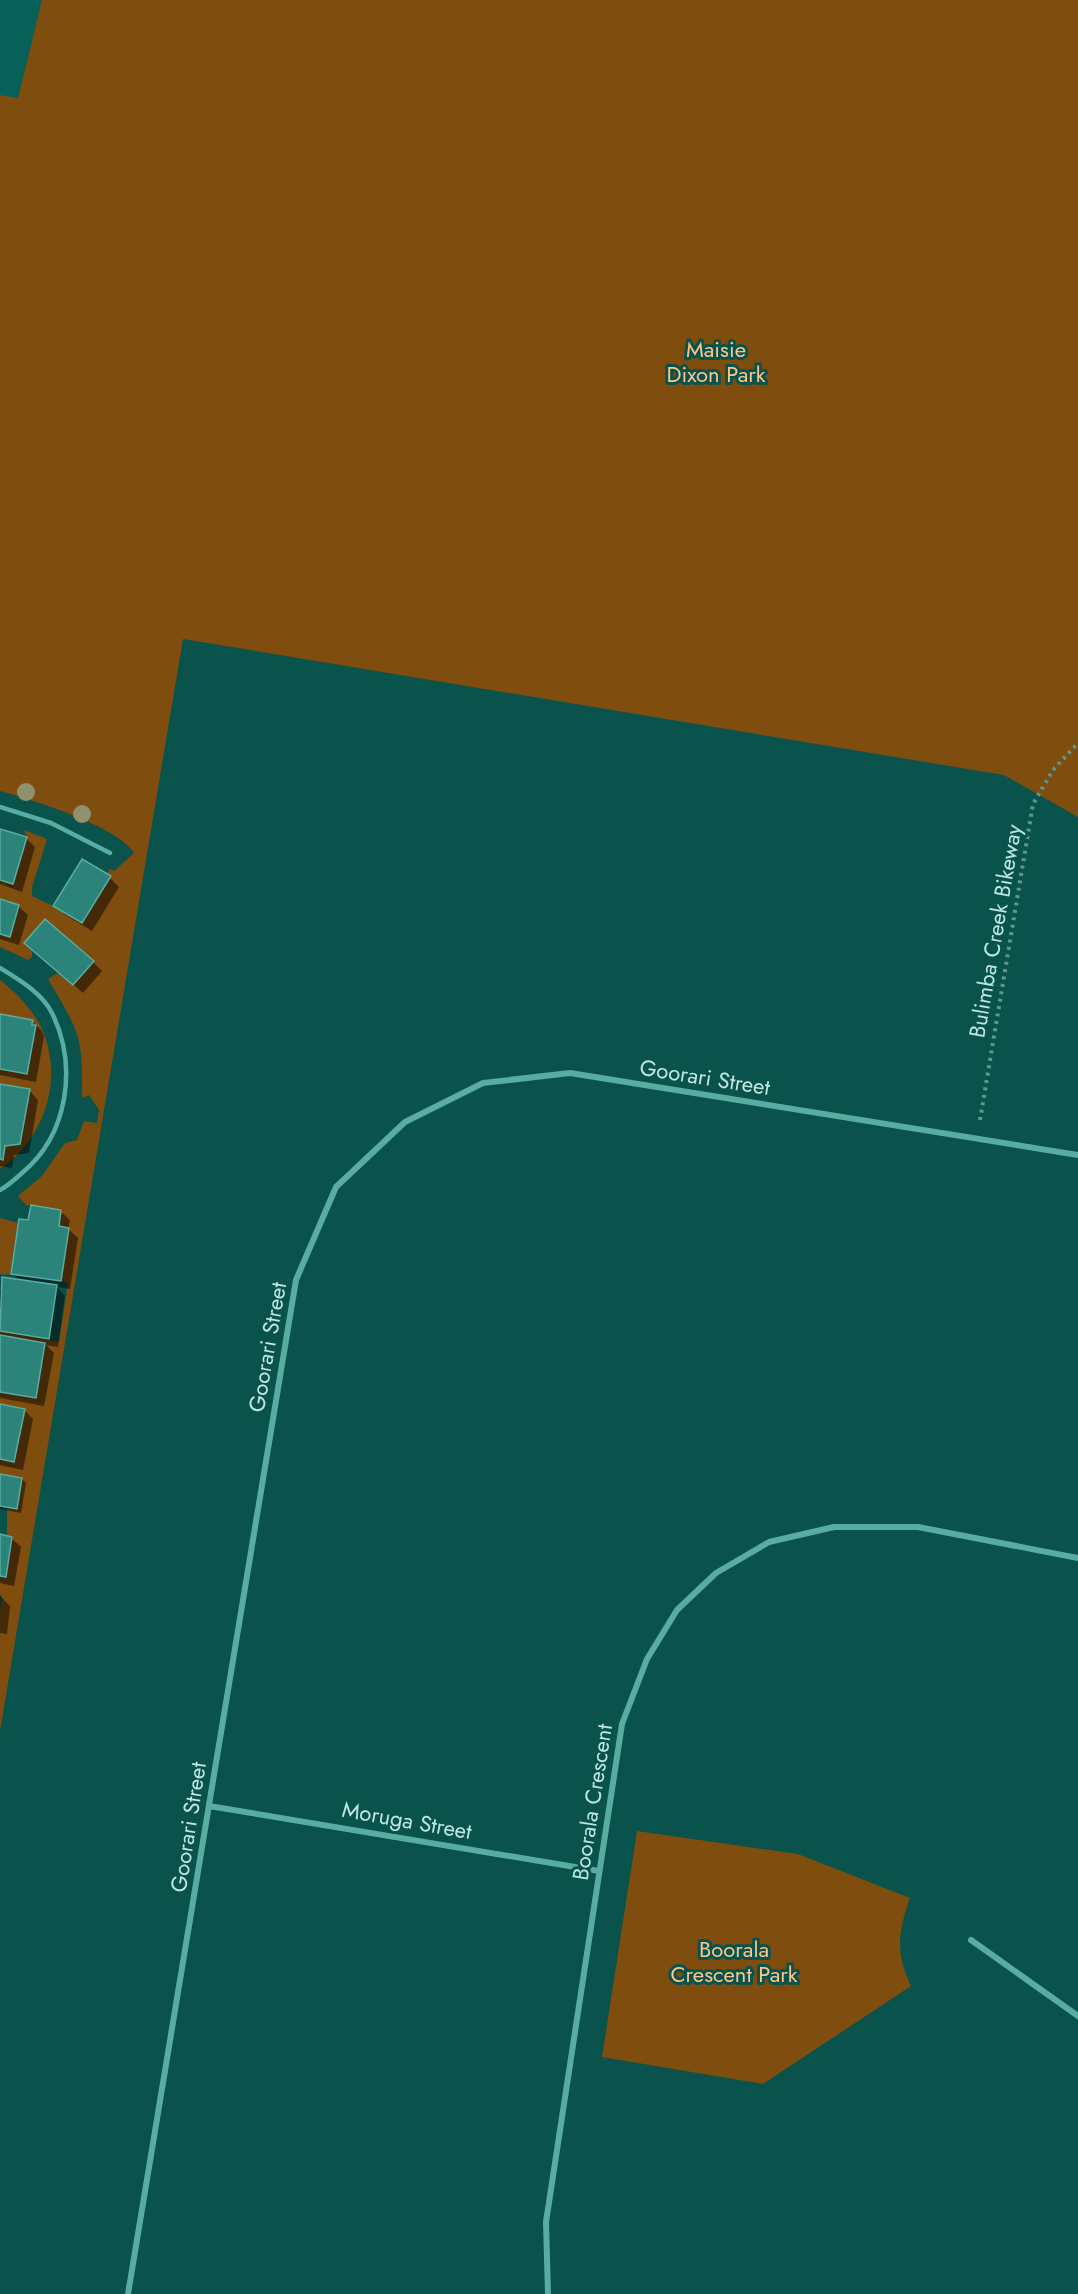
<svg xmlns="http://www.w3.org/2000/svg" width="1078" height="2294" font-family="Jost,sans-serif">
<rect width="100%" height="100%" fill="#09534c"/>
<path fill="#086159" d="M0,0H42L18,98L0,95Z"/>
<g fill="#7f4d0e">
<path d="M42,0H1078V817L1004,775L183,639L0,1731V1610L2,1596L0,1595V1576L6,1577L12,1537L7,1536V1507L17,1509L22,1478L0,1474V1459L25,1409L0,1404V1392L36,1398L45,1343L0,1335V1331L59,1342L68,1283L61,1281L69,1228L59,1226L61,1210L26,1205L18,1196L42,1176L65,1143L77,1140L84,1121L97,1123L99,1110L89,1095L82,1098C82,1078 83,1057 78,1037C71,1016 59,998 48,979L58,973L73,985L94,961L45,920L24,943L32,951V957L28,960L0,947V934L10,936L19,905L0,899V880L13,884L27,837L24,830L47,839L32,887V896L53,906L82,923L111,877L107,873L110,869L114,871L134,853C119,827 31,799 0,791V95L18,98Z"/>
<path d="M0,980C17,993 36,1013 44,1034C63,1083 43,1140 0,1169Z"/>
<path d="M0,1218L18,1223L10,1275L0,1274Z"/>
<path d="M637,1831L798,1854L910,1898C898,1933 895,1952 911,1986L763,2084L602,2057Z"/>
</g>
<g fill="#0007">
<path d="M0,830L26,838L35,847L22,892L0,884Z"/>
<path d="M83,861L110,878L119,887L92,931L64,914L55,905Z"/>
<path d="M0,900L18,906L28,915L19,945L0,939Z"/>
<path d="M35,952L93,962L102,971L83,993Z"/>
<path d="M0,1015L32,1021L41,1030L44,1036L36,1082L0,1075Z"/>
<path d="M0,1085L29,1090L38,1100L29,1153L14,1155L12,1168L0,1166Z"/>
<path d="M60,1211L70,1220L68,1229L78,1238L70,1289L57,1287L65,1296L58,1347L46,1345L54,1353L44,1406L0,1398V1291L20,1281L12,1273L30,1222Z"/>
<path d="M0,1405L24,1410L33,1419L23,1470L0,1465Z"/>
<path d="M0,1475L22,1479L26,1483L21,1513L0,1509Z"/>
<path d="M0,1536L11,1538L21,1547L14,1586L0,1583Z"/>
<path d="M0,1596L10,1606L7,1634L0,1633Z"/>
</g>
<g fill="#2b837a" stroke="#59ada3" stroke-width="1.5">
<path d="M0,829L27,837L13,884L0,880Z"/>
<path d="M82,859L111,876L82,923L53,906Z"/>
<path d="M0,899L19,905L10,937L0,934Z"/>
<path d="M45,919L94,961L73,985L24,943Z"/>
<path d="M0,1014L33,1020L32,1025H36L27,1074L0,1069Z"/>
<path d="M0,1084L30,1089L20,1144L5,1146L3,1160L0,1159Z"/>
<path d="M31,1205L61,1210L59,1226L69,1228L61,1281L11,1274L19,1219L28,1220Z"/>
<path d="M2,1277L57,1285L49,1339L0,1331Z"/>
<path d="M0,1335L45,1343L36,1398L0,1392Z"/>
<path d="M0,1404L25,1409L14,1462L0,1459Z"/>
<path d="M0,1474L22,1478L17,1509L0,1506Z"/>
<path d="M0,1534L12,1537L6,1577L0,1576Z"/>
</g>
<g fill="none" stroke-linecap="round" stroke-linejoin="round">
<path stroke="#5d9790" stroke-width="4" stroke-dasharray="3 4.5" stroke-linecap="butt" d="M980,1120L1033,804L1053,770L1078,743"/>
<g stroke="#58aca2" stroke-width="4.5">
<path d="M0,807L51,823L110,853"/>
<path d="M0,968C18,979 42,993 52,1013C78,1066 68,1135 22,1173C15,1179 8,1186 0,1190"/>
</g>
<g stroke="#58aca2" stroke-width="6">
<path d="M209,1806L599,1871"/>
<path d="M971,1940L1078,2016"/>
<path d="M128,2294L296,1280L336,1187L405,1122L483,1083L570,1073L1078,1155"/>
<path d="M548,2294L546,2222L622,1724L647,1659L677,1610L716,1573L769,1542L834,1527H918L1078,1558"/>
</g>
</g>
<g fill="#90916f">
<circle cx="26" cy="792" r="9"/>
<circle cx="82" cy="814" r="9"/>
</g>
<g text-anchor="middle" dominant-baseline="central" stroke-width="6" stroke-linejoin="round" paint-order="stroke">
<g font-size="22" fill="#ffc48b" stroke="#09534c">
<text x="716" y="349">Maisie<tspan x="716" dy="25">Dixon Park</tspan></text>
<text x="734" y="1949">Boorala<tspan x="734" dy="25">Crescent Park</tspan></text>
</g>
<g font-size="22" fill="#bfe7e1" stroke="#09534c">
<text transform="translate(995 931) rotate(-80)">Bulimba Creek Bikeway</text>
<text transform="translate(705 1077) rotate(9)">Goorari Street</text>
<text transform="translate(267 1347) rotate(-80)">Goorari Street</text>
<text transform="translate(592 1802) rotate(-81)">Boorala Crescent</text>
<text transform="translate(407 1820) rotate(10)">Moruga Street</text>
<text transform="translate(188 1827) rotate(-81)">Goorari Street</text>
</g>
</g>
</svg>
